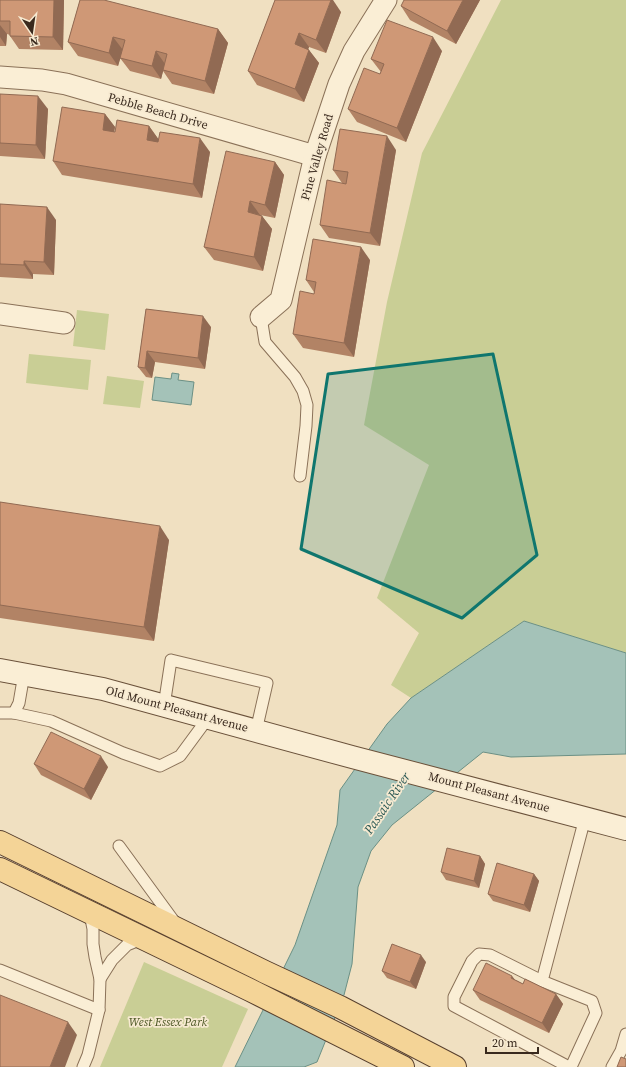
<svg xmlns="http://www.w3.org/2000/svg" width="626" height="1067" font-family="'Source Serif 4',serif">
<rect width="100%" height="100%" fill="#f0e0c1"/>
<g fill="#c9ce95">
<path d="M501,0H626V653L524,621L411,698L391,685L419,633L377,598L429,465L364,425L387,302L422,153Z"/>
<path d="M77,310L109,314L105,350L73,346Z"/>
<path d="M29,354L91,360L88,390L26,383Z"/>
<path d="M107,376L144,381L140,408L103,404Z"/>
<path d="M144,962L248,1009L222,1067H100Z"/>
</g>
<g fill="#a4c2b8" stroke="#6b9085">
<path d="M172,373L179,374L178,380L194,382L191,405L152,400L155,377L171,379Z"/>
<path d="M524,621L626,653V754L511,757L483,752L392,825L371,851L358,887L352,964L344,995L317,1062L304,1067H235L295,945L337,825L340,790L387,724L411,698Z"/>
</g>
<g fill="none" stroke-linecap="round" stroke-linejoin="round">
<defs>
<g id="lane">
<path d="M261,317L265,342L295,377L303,391L307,405L306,426L300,476"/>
<path d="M164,706L171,660L267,683L256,731"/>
<path d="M0,713H14L51,721L123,753L160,766L180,756L208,718"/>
<path d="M14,713L19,703L24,674"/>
<path d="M119,846L176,924"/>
<path d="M0,970L99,1010"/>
<path d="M100,979L112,960L127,945L142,939"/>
<path d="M542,981L490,955L479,954L472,961L454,997V1006L569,1067"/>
<path d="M83,1067L88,1055L99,1010L100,979L95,957L93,944V929L90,914"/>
<path d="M571,1067L596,1013L592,1001L542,981L585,818"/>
<path d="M612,1067L621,1051L626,1034"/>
</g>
<g id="street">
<path d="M0,77L42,80L66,84L315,156"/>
<path d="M0,314L64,323"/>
<path d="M261,317L281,300L315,156L339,84L354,51L386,0"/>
</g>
<path id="secondary" d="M0,670L103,689L352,757L626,829"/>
<g id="primary">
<path d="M0,842L265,972L340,1007L455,1067"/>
<path d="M0,869L250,990L403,1067"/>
</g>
</defs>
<use href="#lane" stroke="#8a7158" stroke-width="13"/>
<use href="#street" stroke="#8a7158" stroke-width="23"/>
<use href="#secondary" stroke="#6b523b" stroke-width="24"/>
<use href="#primary" stroke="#573f2d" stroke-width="24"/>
<use href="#lane" stroke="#faeed5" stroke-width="11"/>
<use href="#street" stroke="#faeed5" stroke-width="21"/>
<use href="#secondary" stroke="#faeed5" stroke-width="22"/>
<use href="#primary" stroke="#f4d497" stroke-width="22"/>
</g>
<g fill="#b28365">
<path d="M0,0H64L63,50L19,49L10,36V35L7,34L6,46H0Z"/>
<path d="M80,0L218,29L228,43L214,94L172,84L163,71L161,79L130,71L120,58L118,66L78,56L68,42Z"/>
<path d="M275,0L341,12L326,53L309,47L308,49L319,63L304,102L257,85L248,71Z"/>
<path d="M480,0L456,44L410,20L401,6Z"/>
<path d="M442,51L406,142L357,122L348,109L380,74L381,72L371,59Z"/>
<path d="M0,94L48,109L45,159L0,156Z"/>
<path d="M105,114L115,127L114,132L149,126L159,140L210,152L202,198L62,175L53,161Z"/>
<path d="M396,150L380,246L329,238L320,225L342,183L333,170Z"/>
<path d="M275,162L284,175L275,218L260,215L262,216L272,229L263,271L214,260L204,247Z"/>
<path d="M0,204L56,220L54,275L33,274V279L0,277Z"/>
<path d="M370,260L354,357L303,348L293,334L314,294V292L306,280Z"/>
<path d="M146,309L211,327L205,369L155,362L152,378L146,377L138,367Z"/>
<path d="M0,502L169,540L154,641L0,618Z"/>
<path d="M34,764L108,767L91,800L41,775Z"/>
<path d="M480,856L485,864L479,888L446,880L441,872Z"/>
<path d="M534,874L539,881L530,912L493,901L488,894Z"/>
<path d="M426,962L416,989L387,978L382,971Z"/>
<path d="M516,980L523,984L556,994L563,1004L549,1033L480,1000L473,990Z"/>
</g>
<g fill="#916a53">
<path d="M54,0H64L63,50L53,37Z"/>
<path d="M331,0H333L341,12L326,53L316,40Z"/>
<path d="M463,0H480L456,44L447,31Z"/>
<path d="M0,25L7,34L6,46L0,37Z"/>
<path d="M218,29L228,43L214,94L205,81Z"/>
<path d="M299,33L309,47L305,58L295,44Z"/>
<path d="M113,37L123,50L118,66L109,53Z"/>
<path d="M433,37L442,51L406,142L397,128Z"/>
<path d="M309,50L319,63L304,102L295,89Z"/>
<path d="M156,51L165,64L161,79L152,66Z"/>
<path d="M38,96L48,109L45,159L36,145Z"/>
<path d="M105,114L115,127L112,143L103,130Z"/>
<path d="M149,126L159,140L156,154L147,140Z"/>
<path d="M387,136L396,150L380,246L370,233Z"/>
<path d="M200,138L210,152L202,198L193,184Z"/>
<path d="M275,162L284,175L275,218L265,205Z"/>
<path d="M250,201L260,215L248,212Z"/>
<path d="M47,207L56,220L54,275L44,262Z"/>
<path d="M262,216L272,229L263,271L254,257Z"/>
<path d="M361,247L370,260L354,357L344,343Z"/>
<path d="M24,261L33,274V279L24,265Z"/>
<path d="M203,316L211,327L205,369L198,358Z"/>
<path d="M147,351L155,362L152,378L145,368Z"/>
<path d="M160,526L169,540L154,641L144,627Z"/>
<path d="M101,756L108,767L91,800L84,789Z"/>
<path d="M480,856L485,864L479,888L474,881Z"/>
<path d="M534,874L539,881L530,912L524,905Z"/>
<path d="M421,955L426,962L416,989L410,982Z"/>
<path d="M512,976L520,986L511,978Z"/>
<path d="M556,994L563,1004L549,1033L542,1023Z"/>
<path d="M68,1022L77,1035L65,1067H50Z"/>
</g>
<g fill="#cf9876" stroke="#916a53">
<path d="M0,0H54L53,37L10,36V21H0Z"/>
<path d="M80,0H104L218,29L205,81L163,70L167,54L156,51L152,66L120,58L125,40L113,37L109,53L68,42Z"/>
<path d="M275,0H331L316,40L299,33L295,44L309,50L295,89L248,71Z"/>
<path d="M404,0H463L447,31L401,6Z"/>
<path d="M387,20L433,37L397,128L348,109L364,68L380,74L384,64L371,59Z"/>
<path d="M0,94L38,96L36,145L0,143Z"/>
<path d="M62,107L105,114L103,130L115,132L117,120L149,126L147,140L158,142L160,132L200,138L193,184L53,161Z"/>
<path d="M340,129L387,136L370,233L320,225L327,180L346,184L348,172L333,170Z"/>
<path d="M226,151L275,162L265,205L250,201L248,212L262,216L254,257L204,247Z"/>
<path d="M0,204L47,207L44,262L24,261V265L0,264Z"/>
<path d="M313,239L361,247L344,343L293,334L300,291L314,294L316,282L306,280Z"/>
<path d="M146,309L203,316L198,358L147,351L145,368L138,367Z"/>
<path d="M0,502L160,526L144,627L0,605Z"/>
<path d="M51,732L101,756L84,789L34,764Z"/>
<path d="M447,848L480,856L474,881L441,872Z"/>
<path d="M497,863L534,874L524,905L488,894Z"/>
<path d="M392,944L421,955L410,982L382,971Z"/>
<path d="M486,963L512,976L511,978L523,984L525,979L556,994L542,1023L473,990Z"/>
<path d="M0,995L68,1022L50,1067H0Z"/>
<path d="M621,1057L626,1059V1067H617Z"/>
</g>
<path fill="#0f766e" fill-opacity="0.2" stroke="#0f766e" stroke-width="3" stroke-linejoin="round" d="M493,354L537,555L462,618L301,549L328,374Z"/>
<g text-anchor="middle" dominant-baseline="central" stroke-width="3.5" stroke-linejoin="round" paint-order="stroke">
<g font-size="12" fill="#39291d" stroke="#f7ead1">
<text transform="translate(158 111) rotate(16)">Pebble Beach Drive</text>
<text transform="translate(317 157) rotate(-74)">Pine Valley Road</text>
<text transform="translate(177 709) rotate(15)">Old Mount Pleasant Avenue</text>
<text transform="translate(489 792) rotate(15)">Mount Pleasant Avenue</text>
</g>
<g font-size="12" font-style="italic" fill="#4b5623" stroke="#f7ead1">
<text x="168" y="1022">West Essex Park</text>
</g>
<g font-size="13" font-style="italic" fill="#2c5955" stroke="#f7ead1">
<text transform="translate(387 803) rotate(-56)">Passaic River</text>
</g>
</g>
<g transform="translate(32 32) rotate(167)" stroke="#f7ead1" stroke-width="3" paint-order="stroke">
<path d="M0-3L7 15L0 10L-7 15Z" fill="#39291d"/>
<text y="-6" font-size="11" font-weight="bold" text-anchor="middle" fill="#39291d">N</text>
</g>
<path d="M486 1047v6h52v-6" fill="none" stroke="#39291d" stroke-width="2"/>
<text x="492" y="1047" font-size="12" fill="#39291d" stroke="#f7ead1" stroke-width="3" paint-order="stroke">20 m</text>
</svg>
